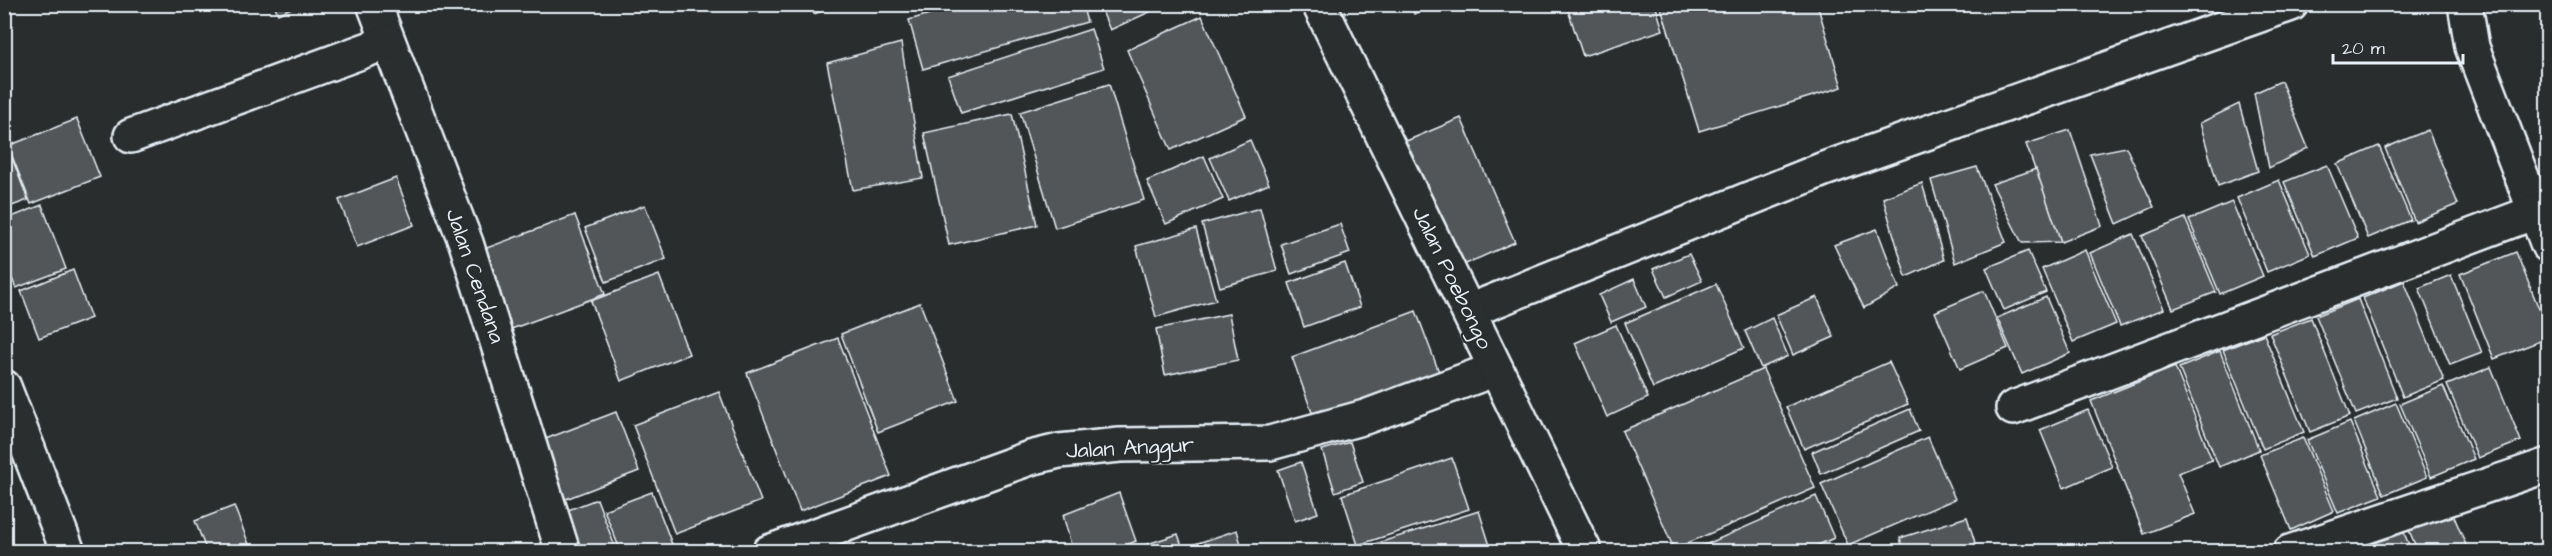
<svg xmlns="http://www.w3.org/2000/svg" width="2552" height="556" font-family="'Architects Daughter',sans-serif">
<rect width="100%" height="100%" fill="#2a2d2e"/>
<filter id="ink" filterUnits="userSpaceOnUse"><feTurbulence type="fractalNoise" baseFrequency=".0167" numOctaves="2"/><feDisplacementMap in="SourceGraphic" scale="12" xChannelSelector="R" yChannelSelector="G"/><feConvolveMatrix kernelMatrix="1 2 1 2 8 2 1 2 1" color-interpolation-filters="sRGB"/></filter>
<g filter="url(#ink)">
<g fill="#535759" stroke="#e8f1f8" stroke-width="1.5">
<path d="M274,4H300L278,14Z"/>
<path d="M810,4H841L814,14Z"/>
<path d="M964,4H1082L1087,22L923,69L909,20Z"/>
<path d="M1099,4H1167L1110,30Z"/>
<path d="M1410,4H1435L1414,14Z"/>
<path d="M1566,4H1655L1663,30L1583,56Z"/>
<path d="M1660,4H1817L1842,87L1699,131Z"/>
<path d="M1202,16L1246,116L1171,150L1127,50Z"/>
<path d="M1091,29L1104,68L961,113L948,76Z"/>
<path d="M901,43L923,178L853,190L827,63Z"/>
<path d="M2281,81L2308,148L2269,168L2254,93Z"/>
<path d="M1109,84L1144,200L1055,228L1020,112Z"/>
<path d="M2239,104L2258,171L2218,186L2200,123Z"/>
<path d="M1012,114L1037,225L949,245L924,133Z"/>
<path d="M1461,118L1515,242L1459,267L1404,142Z"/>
<path d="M77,119L100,177L31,204L8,146Z"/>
<path d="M2070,130L2102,226L2061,242L2026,144Z"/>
<path d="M2428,130L2458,204L2415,222L2385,148Z"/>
<path d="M1250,140L1269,184L1229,201L1210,158Z"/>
<path d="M2379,146L2411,220L2368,238L2337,164Z"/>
<path d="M2126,147L2154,207L2117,224L2090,154Z"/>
<path d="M9,150L28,200L4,209V152Z"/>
<path d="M1204,156L1223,199L1166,224L1147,181Z"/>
<path d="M2327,165L2358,238L2315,256L2284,182Z"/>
<path d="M1977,167L2006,242L1955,263L1931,180Z"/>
<path d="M2036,169L2061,242L2022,243L1992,184Z"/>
<path d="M396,178L414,225L357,247L339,200Z"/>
<path d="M2279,180L2310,254L2267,272L2237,198Z"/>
<path d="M1922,183L1944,260L1906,277L1883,198Z"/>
<path d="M2232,202L2263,276L2220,294L2189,220Z"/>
<path d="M42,205L66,269L16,288L4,259V220Z"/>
<path d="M645,205L666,259L606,282L585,228Z"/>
<path d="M1260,208L1277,271L1220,287L1202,224Z"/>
<path d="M575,215L605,294L506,331L476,252Z"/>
<path d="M2185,218L2216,292L2173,309L2142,236Z"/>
<path d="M1340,224L1350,253L1291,274L1281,244Z"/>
<path d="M1196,229L1216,300L1156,317L1136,246Z"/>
<path d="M1877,229L1899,288L1864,308L1834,245Z"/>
<path d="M2133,234L2164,309L2120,326L2090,253Z"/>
<path d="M2085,250L2116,324L2073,342L2042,269Z"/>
<path d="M2028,251L2046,292L2004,310L1986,268Z"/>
<path d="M2516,252L2548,331V338L2494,359L2460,274Z"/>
<path d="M1689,254L1702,281L1666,297L1653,269Z"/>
<path d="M1345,263L1360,307L1304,327L1289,283Z"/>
<path d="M73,270L91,318L39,338L21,291Z"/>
<path d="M659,275L689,354L621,381L591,301Z"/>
<path d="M2451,275L2482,353L2450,365L2419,288Z"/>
<path d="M1634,279L1646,307L1611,322L1599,295Z"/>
<path d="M2404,281L2444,380L2403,397L2363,298Z"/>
<path d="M1716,284L1744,348L1653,388L1625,323Z"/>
<path d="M1984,291L2008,348L1960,369L1935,312Z"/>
<path d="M1817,297L1834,337L1793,355L1776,315Z"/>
<path d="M2046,297L2070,353L2022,374L1997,318Z"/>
<path d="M2358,299L2397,398L2356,414L2316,316Z"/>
<path d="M920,303L958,401L878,432L841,334Z"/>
<path d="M1416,311L1439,372L1314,418L1292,357Z"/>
<path d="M1229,314L1238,360L1165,375L1156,329Z"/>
<path d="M1772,318L1788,356L1761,368L1745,331Z"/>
<path d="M2311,318L2350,416L2310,432L2270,334Z"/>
<path d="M1616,325L1648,398L1607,417L1575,343Z"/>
<path d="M2264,334L2304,432L2263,449L2223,350Z"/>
<path d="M838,338L891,476L800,511L747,373Z"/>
<path d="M2220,351L2259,450L2219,467L2179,368Z"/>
<path d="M1889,362L1908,404L1804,449L1786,407Z"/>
<path d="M2175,367L2212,460L2178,473L2195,514L2144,534L2091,401Z"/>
<path d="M2491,367L2521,441L2478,458L2447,385Z"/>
<path d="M1763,369L1815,488L1674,549L1622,431Z"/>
<path d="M2443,386L2474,459L2431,477L2400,404Z"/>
<path d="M719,392L761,501L675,534L633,425Z"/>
<path d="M2396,403L2427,477L2384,495L2354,421Z"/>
<path d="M1910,409L1919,431L1821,474L1812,452Z"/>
<path d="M2088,410L2112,467L2064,488L2040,430Z"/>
<path d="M616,412L639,471L558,502L535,443Z"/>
<path d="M2350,422L2381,496L2338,513L2307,440Z"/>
<path d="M1928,437L1955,499L1848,545L1821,484Z"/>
<path d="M2303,438L2334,511L2291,530L2260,455Z"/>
<path d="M1350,442L1363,482L1335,492L1322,450Z"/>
<path d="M1452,458L1469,509L1358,545L1342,495Z"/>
<path d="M1301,462L1318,513L1295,521L1278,470Z"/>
<path d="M652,492L675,552H621L604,510Z"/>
<path d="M1119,493L1136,541L1111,552H1073L1063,515Z"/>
<path d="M1816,496L1834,538L1802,552H1689Z"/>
<path d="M597,499L617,552H568L555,515Z"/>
<path d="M2447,500L2469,552H2418L2404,518Z"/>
<path d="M234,506L252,552H207L195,521Z"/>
<path d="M1479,511L1492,552H1356V550Z"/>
<path d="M1967,517L1978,552H1904L1900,538Z"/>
<path d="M2399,521L2412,552H2361L2356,539Z"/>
<path d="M1237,530L1243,552H1187L1186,547Z"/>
<path d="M1178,534L1184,552H1126V551Z"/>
</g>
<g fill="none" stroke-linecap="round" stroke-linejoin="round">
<defs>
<g id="minor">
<path d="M374,4L466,243L563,552"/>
<path d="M2465,4L2472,47L2548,245"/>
<path d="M131,136L388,42"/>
<path d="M1469,311L1824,169L2291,4"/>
<path d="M4,387L68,552"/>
<path d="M2013,408L2548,207"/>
<path d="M769,552L1030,458L1059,451L1120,445L1270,443L1365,417L1496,369"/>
<path d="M2290,552L2548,465"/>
</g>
<path id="secondary" d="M1319,4L1585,552"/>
</defs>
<use href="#minor" stroke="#e8f1f8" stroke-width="38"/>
<use href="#secondary" stroke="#e8f1f8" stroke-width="38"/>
<use href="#minor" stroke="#2a2d2e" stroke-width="33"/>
<use href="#secondary" stroke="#2a2d2e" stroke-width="33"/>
</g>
</g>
<g text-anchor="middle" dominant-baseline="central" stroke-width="4.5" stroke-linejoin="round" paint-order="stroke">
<g font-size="22" fill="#e8f1f8" stroke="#2a2d2e">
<text transform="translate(475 276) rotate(71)">Jalan Cendana</text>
<text transform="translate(1452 278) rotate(64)">Jalan Poebongo</text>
<text transform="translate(1130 448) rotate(-3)">Jalan Anggur</text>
</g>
</g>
<rect width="2552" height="556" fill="none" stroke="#2a2d2e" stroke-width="24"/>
<rect x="12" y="12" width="2528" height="532" fill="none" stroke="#e8f1f8" stroke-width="2" filter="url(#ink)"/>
<path d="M2333 54v9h130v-9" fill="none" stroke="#e8f1f8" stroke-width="3"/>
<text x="2342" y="54" font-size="18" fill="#e8f1f8" stroke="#2a2d2e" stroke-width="4.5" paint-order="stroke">20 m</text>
</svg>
